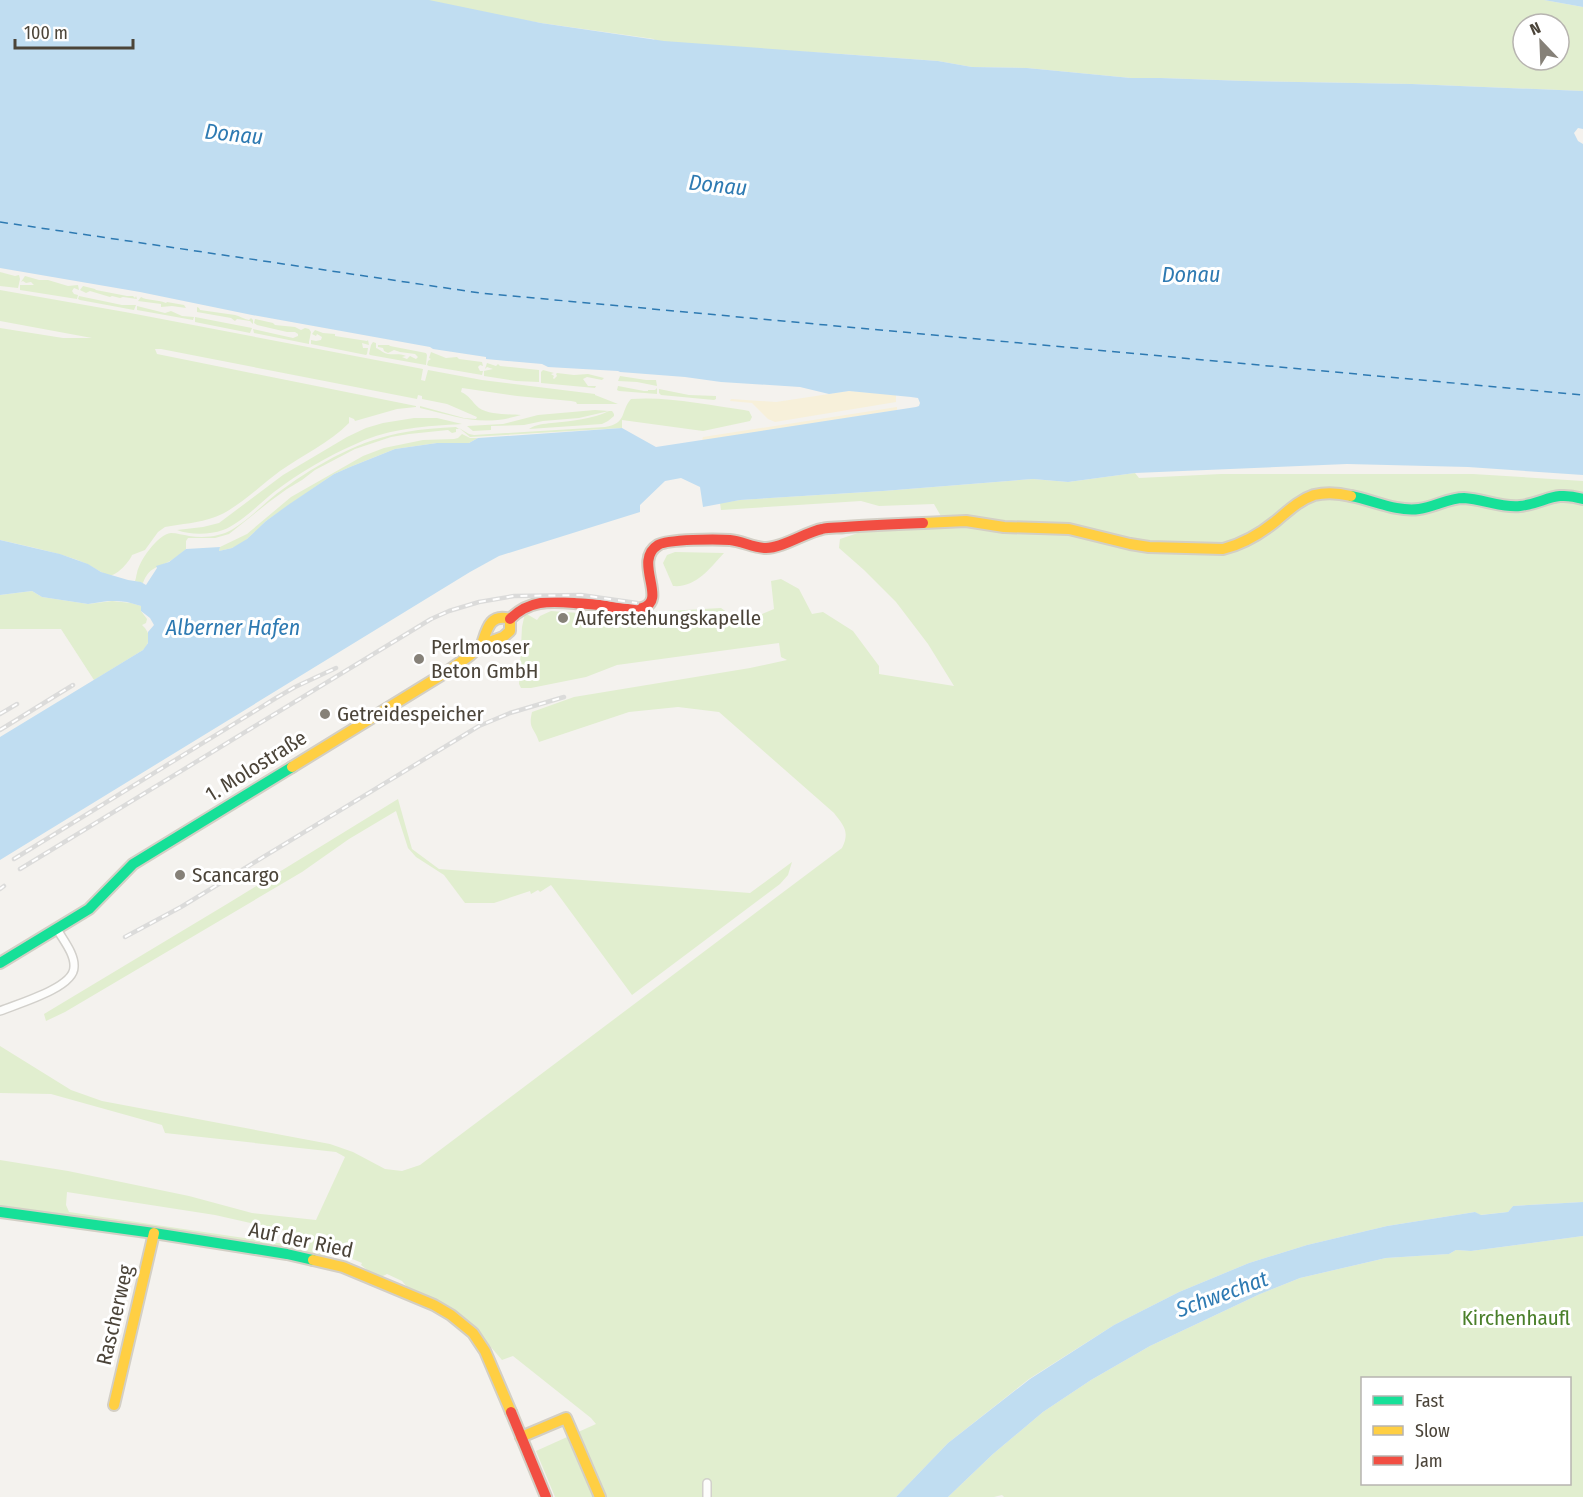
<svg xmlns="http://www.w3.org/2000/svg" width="1583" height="1497" font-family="'Fira Sans Condensed',sans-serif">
<rect width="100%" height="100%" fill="#f4f2ee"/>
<g fill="#e1eecf" fill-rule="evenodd">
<path d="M405,0H1544L1583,7V91L1412,84L1246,81L1161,78H1131L1027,68L972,67L938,61L842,54L656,43L654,39L541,23ZM1523,24H1559V60H1523Z"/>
<path d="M0,272L15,276L19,275L20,279L18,288L0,286Z"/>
<path d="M25,276L39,280H48L68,286L78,285L79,290L74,288L72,291L74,294L78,295L77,299L20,290V285H34L31,282L26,283L23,281L21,282Z"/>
<path d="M83,286L95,289L96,290L127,296H133L135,298L136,296L137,299L123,297L120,298L112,296L110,297L90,291L86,293L80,290Z"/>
<path d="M0,290L125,312L423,369L421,380L425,381L428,370L482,380L595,394V395L618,404H577L576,402L571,401L517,396L462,388L461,392C469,395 472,402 479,408C489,415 509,414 521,415C482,427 458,417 420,408V406L464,418L476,419L477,417L447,404L422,399V396L418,395L417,399L161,349H155L157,354L416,406V407L397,409L355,421L354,419L349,417V423C329,443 303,455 280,471C261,485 237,509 215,517C199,523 181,524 165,527L158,532L145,550L132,555C130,561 118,574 112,575C104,576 94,567 87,564C60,552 29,547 0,540V328L63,338H92L0,321Z"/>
<path d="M79,296L122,305H136L134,310L80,300L78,299Z"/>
<path d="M141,297C147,301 157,299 166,303L167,302L184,305L186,308L172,306L161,307V304L138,301Z"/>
<path d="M137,306L165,313L171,311L182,316L194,317L193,320L137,310Z"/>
<path d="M197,307L199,308L200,310C212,312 223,313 235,315C239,316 244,319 249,320L251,318L253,320V324L250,321L237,319L235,321L231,318L197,312Z"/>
<path d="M195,317L252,328L250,333L195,322Z"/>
<path d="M255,319L273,323L275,325L295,327L301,330L305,328L309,329L311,332L309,342V344L254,333L253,329L293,338L298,336V334L295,332H287L257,325L254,323Z"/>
<path d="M315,330L323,333L335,334V336L367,341L368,340L369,345L362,343L363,348H368L367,354L366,355L311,344V340L316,341L321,340L322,337L317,334L316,336L312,334Z"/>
<path d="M373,342L376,343V348C381,350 383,353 388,354C395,355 398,353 406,356L402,357L407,359L410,356L416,359L418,357L415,354L400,352L394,350L388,353L384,351L383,348L378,347V345H389L390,346L426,353L427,355L426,365L370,355L369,354L371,345Z"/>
<path d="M431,352L446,358L457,357L459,359L482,362L483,366L480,365L478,367L480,371H483L482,375L429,366L427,365L428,361L431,359L429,358Z"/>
<path d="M487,363L496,366L498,364L500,366L539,370V382L516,381L484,376V371L493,369L487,367L485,369Z"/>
<path d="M543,370L554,373L551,374L554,376L553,378L554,379L557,376L556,374L557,373L574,375L588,374L604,378L602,380L587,377L583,379L588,386H596L595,388L541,383V372Z"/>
<path d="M620,376L646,380H656L657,386L637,382L618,381Z"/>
<path d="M618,386L644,391H648V390H655L657,388V394L619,391L617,390Z"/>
<path d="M659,389L689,395L716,396V399L714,400L661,395L659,393Z"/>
<path d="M631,399C666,396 709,405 744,410L749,411L752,417L750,421L703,431L622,420V428L470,437L459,428L469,434L474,435L605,427C628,423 620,411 631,399Z"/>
<path d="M595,410L609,411L579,418L543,421L524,425L491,426V430L473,431L467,426L503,424L538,415Z"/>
<path d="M609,411H612L614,414V416L608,421L602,424L529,429C537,424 543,424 552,423C571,421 593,419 609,411Z"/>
<path d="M414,418H437L462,424C426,426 391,428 358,443C328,456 300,472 274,492C260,503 240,524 223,530C209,535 190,535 177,530L203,527L219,523L283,475L347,437L366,428L383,423Z"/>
<path d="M456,427L459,429H456V432L452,433L448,430L409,434L391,437L355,449L315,470L302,480L287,489L269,502L229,534L215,538H188L186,541V549C181,553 175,558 170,561C157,568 149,567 143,583L135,581C136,579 136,576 137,573C139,561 158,534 171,533C177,533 183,535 189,536C204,538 220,537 233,529C251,518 266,501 283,489C319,463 361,439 406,432C422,429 439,428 456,427Z"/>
<path d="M462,434L470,438H478L469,443H437L395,449L350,467L334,474L266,521L243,543L232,548L219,551L220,547L247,534L291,497L363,456L384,448L423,440L454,439L458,438Z"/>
<path d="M1135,473L1139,478L1221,474H1473L1583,481V1202L1513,1206L1508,1212L1480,1215L1475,1212L1387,1226L1307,1245L1249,1263L1179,1292L1114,1325L1029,1379L948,1443L896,1497H555L536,1451L596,1424L591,1418L513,1356L502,1360L478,1332L455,1312L408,1288L402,1281L387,1274L381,1277L370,1272L361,1265L362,1263L338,1253L337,1255L325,1256L307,1252L0,1207V1160L68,1171L189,1196L252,1213L316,1220L345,1157L336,1152L165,1133L162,1125L51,1094L0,1093V1046L71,1090L102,1101L330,1144L353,1152L385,1169L402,1171L420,1165L842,848C850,832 844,826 834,813L719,712L678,707L629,712L539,742C534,727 528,729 532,712L574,697L750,668L787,660L781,657L779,643L617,665L586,677L531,688H521L519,684L522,627L525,613L537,620L540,616L551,611L593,614L597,608L615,611L621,618L650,612L721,608L735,618L762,614L774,609L771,581L781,579L799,589L812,614L823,612L853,631L879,666V674L954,686L928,644L896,602L864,570L839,548L840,539L870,529L966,523L1096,532L1070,524L942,518L934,504L879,506L861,501L721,510L720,503L740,500L883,491L1033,479L1068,482ZM67,1192L215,1215L304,1235L310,1244L305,1247L69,1212L66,1205Z"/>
<path d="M675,552L724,553C710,568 696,588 673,586L663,563L667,555Z"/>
<path d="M32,591L42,597L88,604L112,601L131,603L141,606V611L147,619L146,623L142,625C151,633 151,642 143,650L94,680L61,629H0V595Z"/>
<path d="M398,799L412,849L439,869L750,893L792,862L788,875L780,884L632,995L551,885L540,892L538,890L531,894L530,891L494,903H465L444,875L416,857L408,848L396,811L349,839L302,872L65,1012L46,1021L44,1014L227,904Z"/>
<path d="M1583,1236V1497H1004L1002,1495L994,1497H948L993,1454L1043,1412L1091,1380L1150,1346L1260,1294L1300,1278L1386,1258L1449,1254L1456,1250L1471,1251ZM1362,1378H1570V1484H1362Z"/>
</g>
<g fill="#f7f0da">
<path d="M849,391L896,395V402L775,422L768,419L752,403L730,401L731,399L776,402Z"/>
<path d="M897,407V410L702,441L703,437Z"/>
</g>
<g fill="#c0ddf1">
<path d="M0,0H429L541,23L664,41L938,61L972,67L1027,68L1131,78H1161L1246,81L1412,84L1583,91V129L1578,128L1574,133L1578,141L1583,144V475L1468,467L1347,464L1135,473L1068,482L1033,479L883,491L740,500L703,507L700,487L681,478L665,481L640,505V512L499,556L470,572L0,860V737L143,650L148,643V632L154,625L150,618L141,611V606L127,602L117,601H108L88,604L42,597L32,591L0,595V540L60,554L88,564L101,572L128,580L141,582L146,585L157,568L156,566L169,562L186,549L220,547L219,551L232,548L247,539L266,521L288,505L334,474L350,467L395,449L437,443H469L478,438L622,428L656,447L916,407L919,406L920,403L918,398L911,397L849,391L829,394L800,387L721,382L685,377L620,372L618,371L548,367L542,364L486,359V357L433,349L430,347L252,315L140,292L0,268Z"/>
<path d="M1544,0H1583V7Z"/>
<path d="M1583,1202V1236L1471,1251L1456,1250L1449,1254L1386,1258L1300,1278L1260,1294L1150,1346L1091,1380L1043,1412L993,1454L948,1497H896L948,1443L1030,1379L1114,1325L1179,1292L1249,1263L1307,1245L1387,1226L1475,1212L1481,1215L1508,1212L1513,1206Z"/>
</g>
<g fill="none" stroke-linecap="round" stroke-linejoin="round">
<path stroke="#2e7ab2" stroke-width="1.5" stroke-dasharray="8 6" stroke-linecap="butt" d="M0,222L480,293L1583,395"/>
<defs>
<g id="street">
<path d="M0,1011C17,1004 74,988 74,967C75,954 63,940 57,929"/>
<path d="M707,1497V1483"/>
</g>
<g id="fast">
<path d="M1351,496C1373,500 1396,512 1419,509C1435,507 1448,498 1464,498C1483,499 1501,508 1520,506C1546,503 1553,490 1583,499"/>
<path d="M0,963L89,909L133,864L292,767"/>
<path d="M0,1212L154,1233L287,1254L313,1260"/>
</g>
<g id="slow">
<path d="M923,523L966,521L1004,527L1069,529L1130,544L1149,547L1223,549C1243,544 1260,534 1276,521C1288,511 1299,500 1314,495C1326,492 1339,493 1351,496"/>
<path d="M292,767L448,671L469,656L481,645L503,637L510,631V619C490,613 487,629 482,644"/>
<path d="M313,1260L343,1267L434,1305L451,1315L473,1333L485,1351L511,1412"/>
<path d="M114,1405L154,1233"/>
<path d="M521,1437L566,1418L600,1497"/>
</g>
<g id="jam">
<path d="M510,619C529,600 549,601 574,603C584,604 595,604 606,606C617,608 630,611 642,608C669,601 632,561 658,545C668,539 717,539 730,540C742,541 754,548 766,548C783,548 806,532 822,529C830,527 838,528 845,527C871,525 897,524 923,523"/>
<path d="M511,1412L546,1497"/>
</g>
</defs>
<use href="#street" stroke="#d2d0cb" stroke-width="10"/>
<use href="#fast" stroke="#d3cfc5" stroke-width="14"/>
<use href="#slow" stroke="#d3cfc5" stroke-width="14"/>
<use href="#jam" stroke="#d3cfc5" stroke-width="14"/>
<use href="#street" stroke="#fdfdfc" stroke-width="7"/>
<use href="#fast" stroke="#16e098" stroke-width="10"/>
<use href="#slow" stroke="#ffcf43" stroke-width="10"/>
<use href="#jam" stroke="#f24e42" stroke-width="10"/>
<defs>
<g id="rail">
<path d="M0,714L17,704"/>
<path d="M0,730L73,685"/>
<path d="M14,859L276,698L295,687L336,668"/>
<path d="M20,869L431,619L449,611L479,602L514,596L581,595L637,603"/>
<path d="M0,889L4,886"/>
<path d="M125,937L181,907L479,726L510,713L564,697"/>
</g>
</defs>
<use href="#rail" stroke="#dbdbda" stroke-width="4.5"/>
<use href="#rail" stroke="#fff" stroke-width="2" stroke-dasharray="7" stroke-linecap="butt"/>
</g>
<g fill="#868178" stroke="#fff" stroke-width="2">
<circle cx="563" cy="618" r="6"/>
<circle cx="419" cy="659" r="6"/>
<circle cx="325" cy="714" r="6"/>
<circle cx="180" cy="875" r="6"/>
</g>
<g text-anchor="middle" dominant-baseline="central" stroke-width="6" stroke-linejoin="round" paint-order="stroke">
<g font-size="21" fill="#4b4439" stroke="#fff" text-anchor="start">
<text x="575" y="618">Auferstehungskapelle</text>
<text x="431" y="647">Perlmooser<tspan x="431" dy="24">Beton GmbH</tspan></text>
<text x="337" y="714">Getreidespeicher</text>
<text x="192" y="875">Scancargo</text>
</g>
<g font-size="21" fill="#4b4439" stroke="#fff">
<text transform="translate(256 766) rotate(-32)">1. Molostraße</text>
<text transform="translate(301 1240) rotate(12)">Auf der Ried</text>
<text transform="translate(115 1315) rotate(-77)">Rascherweg</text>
</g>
<g font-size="21" fill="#4a7f2a" stroke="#fff">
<text x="1516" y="1318">Kirchenhaufl</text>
</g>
<g font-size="22" font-style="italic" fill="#2e7ab2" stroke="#fff">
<text transform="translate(234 134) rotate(6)">Donau</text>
<text transform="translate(718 185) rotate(6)">Donau</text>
<text x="1191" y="274">Donau</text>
<text x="233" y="627">Alberner Hafen</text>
<text transform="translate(1222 1294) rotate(-20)">Schwechat</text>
</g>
</g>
<rect x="1361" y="1377" width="210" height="108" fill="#ffffff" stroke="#b7b4b0" stroke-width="1.5"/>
<rect x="1373" y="1396" width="30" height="9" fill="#16e098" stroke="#b7b4b0" stroke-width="1.5"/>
<text x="1415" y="1407" font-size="18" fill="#4b4439">Fast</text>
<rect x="1373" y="1426" width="30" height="9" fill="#ffcf43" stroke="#b7b4b0" stroke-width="1.5"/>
<text x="1415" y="1437" font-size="18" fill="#4b4439">Slow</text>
<rect x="1373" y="1456" width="30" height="9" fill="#f24e42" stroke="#b7b4b0" stroke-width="1.5"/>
<text x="1415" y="1467" font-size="18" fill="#4b4439">Jam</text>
<g transform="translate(1541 42) rotate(337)"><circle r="28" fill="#ffffff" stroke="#b7b4b0" stroke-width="1.5"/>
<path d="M0-4.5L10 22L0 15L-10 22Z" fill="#868178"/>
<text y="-9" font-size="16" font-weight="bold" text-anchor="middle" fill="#4b4439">N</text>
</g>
<path d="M15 39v9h118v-9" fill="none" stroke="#4b4439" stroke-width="3"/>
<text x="24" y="39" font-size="18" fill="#4b4439" stroke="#ffffff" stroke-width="4.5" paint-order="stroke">100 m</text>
</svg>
